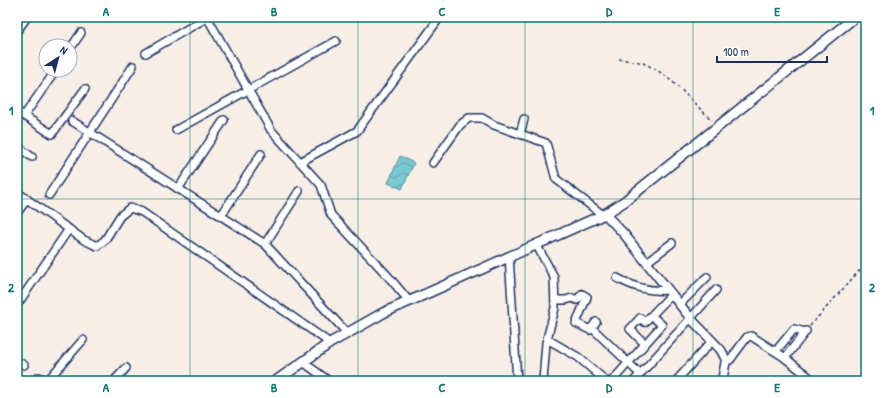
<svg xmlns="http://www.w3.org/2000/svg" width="883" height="398" font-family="'Patrick Hand',sans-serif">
<defs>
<pattern id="water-waves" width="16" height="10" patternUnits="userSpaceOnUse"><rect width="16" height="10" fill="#79cad0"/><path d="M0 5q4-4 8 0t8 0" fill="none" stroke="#62a4ac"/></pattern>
</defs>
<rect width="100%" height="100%" fill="#f7efe7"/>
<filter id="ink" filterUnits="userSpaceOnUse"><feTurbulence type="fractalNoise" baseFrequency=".025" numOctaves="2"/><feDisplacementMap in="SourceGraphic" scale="8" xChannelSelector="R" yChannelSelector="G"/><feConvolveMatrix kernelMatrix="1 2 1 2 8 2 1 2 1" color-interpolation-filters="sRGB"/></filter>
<g filter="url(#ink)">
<path fill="url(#water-waves)" stroke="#538ca2" d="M400,156L414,163L402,189L388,183Z"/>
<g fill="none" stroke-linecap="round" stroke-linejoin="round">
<defs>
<g id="minor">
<path d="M207,17L271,130L321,185L331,215L388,276L409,301"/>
<path d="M17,31L27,17"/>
<path d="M70,49L81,33"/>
<path d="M146,53L208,17"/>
<path d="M17,111L24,116L56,70"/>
<path d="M24,116L52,134L85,89"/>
<path d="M72,121L265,244L347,333"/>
<path d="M176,130L336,41"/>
<path d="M520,134L524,119"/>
<path d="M17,146L32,157"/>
<path d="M300,162L357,131L440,17"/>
<path d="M433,163L460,125L469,118H482L494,125L546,143L556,179L603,215"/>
<path d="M178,189L224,120"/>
<path d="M17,192L84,240L97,246L105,240L120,216L130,208L142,212L330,343"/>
<path d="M49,195L133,66"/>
<path d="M17,213L27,199"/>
<path d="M221,216L261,154"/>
<path d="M265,244L299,191"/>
<path d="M536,244L554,277L555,308L546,343L543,381"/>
<path d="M509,256L517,381"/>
<path d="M647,262L672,243"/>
<path d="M617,278C634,287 649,292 668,290"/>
<path d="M555,300H566L572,298L577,300L582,294L587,297L576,323L590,330L596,322"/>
<path d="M680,304L707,277"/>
<path d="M17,305L69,229"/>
<path d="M592,328L640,374"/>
<path d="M547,339L578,357L606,381"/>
<path d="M645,344L630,329L640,318L645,322L672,294"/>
<path d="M776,351L794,329L805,332"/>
<path d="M785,358L806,331"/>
<path d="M726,360H730L747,337L751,336L784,357L814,381"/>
<path d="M17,361L24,365"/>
<path d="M303,362L329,381"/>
<path d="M34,381L39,377L47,381"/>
<path d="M47,381L83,340"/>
<path d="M114,381L126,368"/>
<path d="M612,381L662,325L652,316"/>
<path d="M634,381L716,290"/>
<path d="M676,381L712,341"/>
</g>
<path id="tertiary" d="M605,214L624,234L692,320L721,350L726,360L722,381"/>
<path id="secondary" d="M276,381L330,343L383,313L605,214L625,201L855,17"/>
</defs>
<use href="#minor" stroke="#1b2f5e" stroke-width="10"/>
<use href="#tertiary" stroke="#1b2f5e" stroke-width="11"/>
<use href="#secondary" stroke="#1b2f5e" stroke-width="12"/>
<g stroke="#1b2f5e" stroke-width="1.5" stroke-dasharray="3 3" stroke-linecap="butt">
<path d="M863,17L866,21"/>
<path d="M619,59C626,60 636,61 643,63C672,75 690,101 712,120"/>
<path d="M810,326L858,272L866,267"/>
</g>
<use href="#minor" stroke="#fff" stroke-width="7"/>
<use href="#tertiary" stroke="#fff" stroke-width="8"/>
<use href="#secondary" stroke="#fff" stroke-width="9"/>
</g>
</g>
<path fill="none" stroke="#0f766e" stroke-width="1" stroke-opacity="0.55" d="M190,17V381M358,17V381M525,17V381M693,17V381M17,199H866"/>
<rect width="883" height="398" fill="none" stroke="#fff" stroke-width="44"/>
<g transform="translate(58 58) rotate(36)"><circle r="19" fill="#ffffff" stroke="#a4acbf"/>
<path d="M0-3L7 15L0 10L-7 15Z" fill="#1b2f5e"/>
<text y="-6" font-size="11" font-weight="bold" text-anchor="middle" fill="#1b2f5e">N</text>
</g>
<path d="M717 56v6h110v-6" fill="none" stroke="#1b2f5e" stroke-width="2"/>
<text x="723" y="56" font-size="12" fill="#1b2f5e" stroke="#ffffff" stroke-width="3" paint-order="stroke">100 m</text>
<rect x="22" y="22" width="839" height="354" fill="none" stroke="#0f766e" stroke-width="1.5"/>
<g font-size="13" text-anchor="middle" font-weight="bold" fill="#0f766e">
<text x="106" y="16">A</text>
<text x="274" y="16">B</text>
<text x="442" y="16">C</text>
<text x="609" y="16">D</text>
<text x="777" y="16">E</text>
<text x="11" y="115">1</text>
<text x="872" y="115">1</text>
<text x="11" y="292">2</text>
<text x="872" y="292">2</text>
<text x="106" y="392">A</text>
<text x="274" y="392">B</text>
<text x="442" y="392">C</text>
<text x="609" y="392">D</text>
<text x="777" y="392">E</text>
</g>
</svg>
